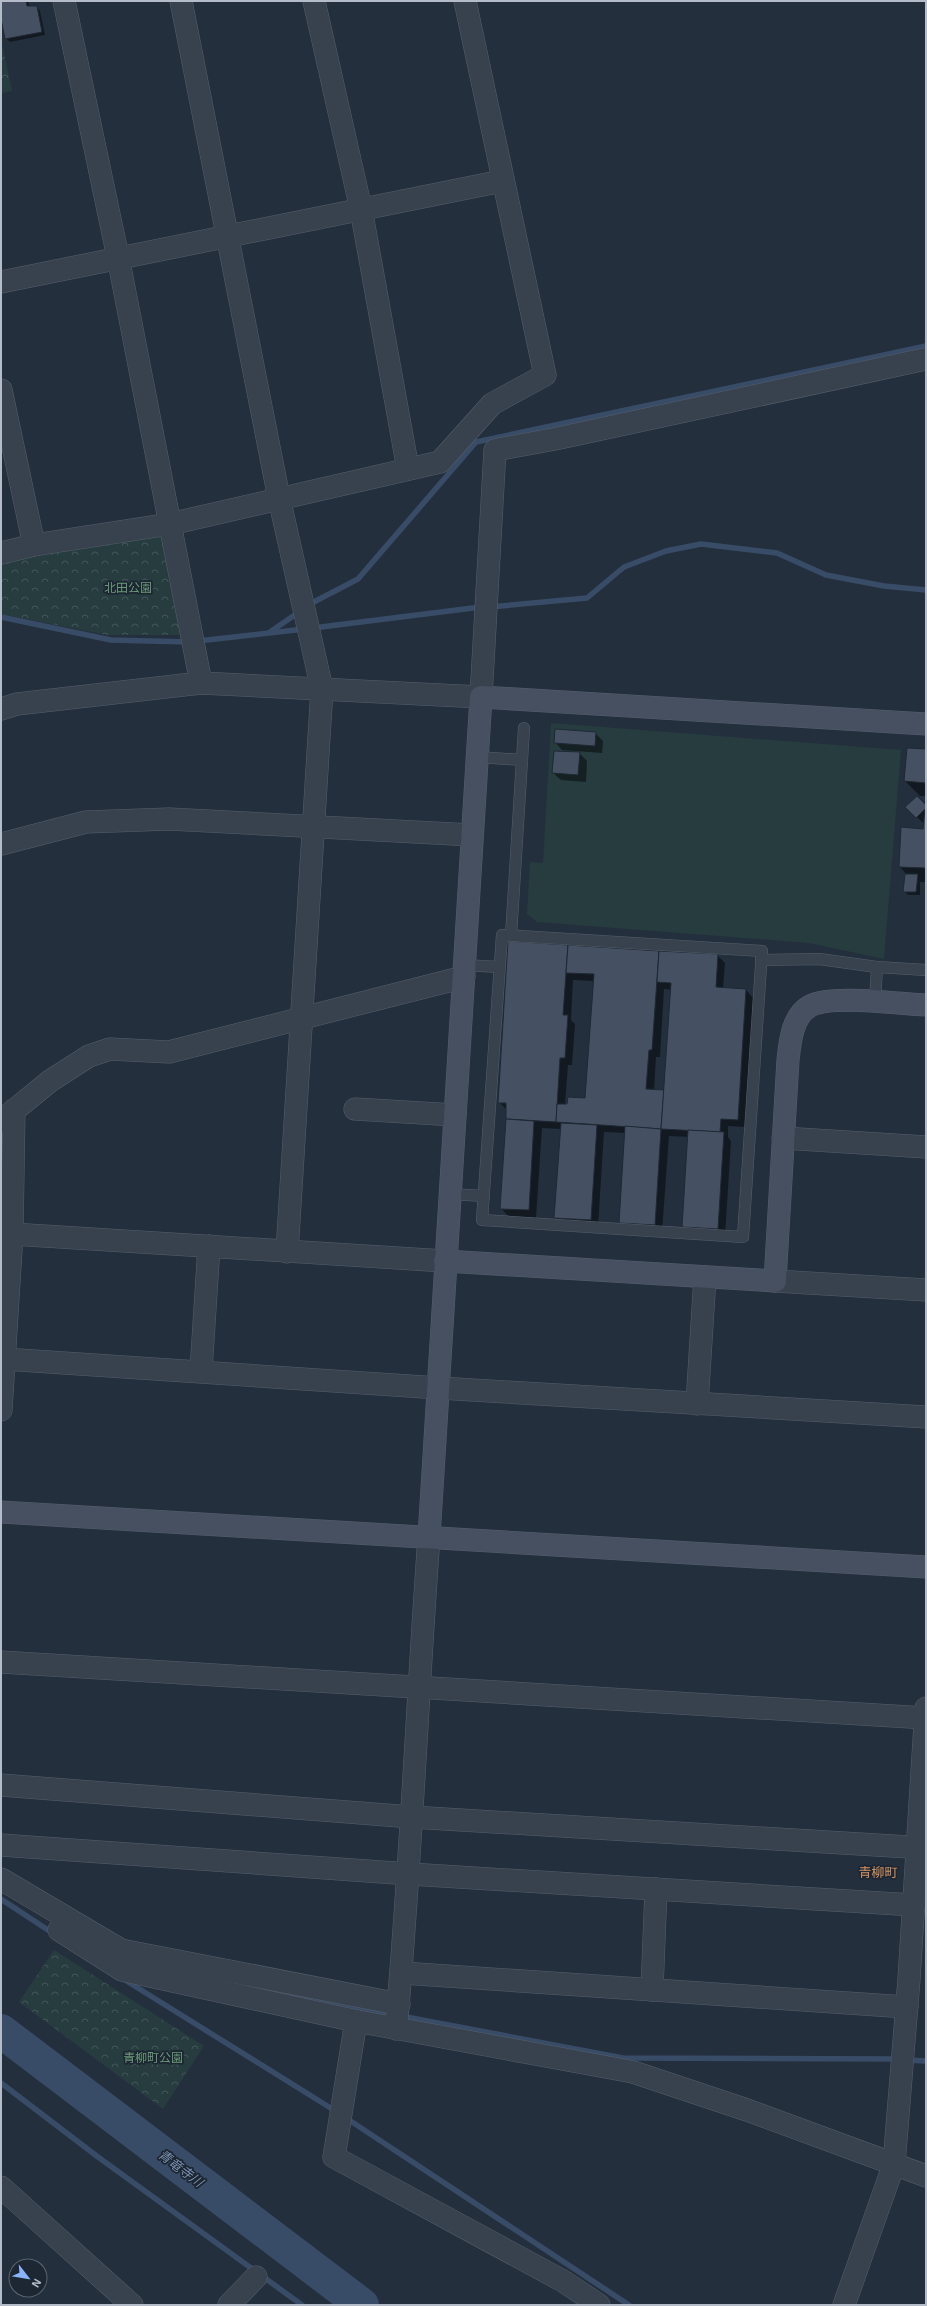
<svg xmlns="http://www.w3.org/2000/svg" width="927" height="2306" font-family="'Exo 2','Noto Sans JP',sans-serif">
<defs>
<pattern id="forest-crowns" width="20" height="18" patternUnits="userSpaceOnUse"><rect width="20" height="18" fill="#263c3f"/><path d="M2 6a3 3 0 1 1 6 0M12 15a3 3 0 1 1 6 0" fill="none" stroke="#435659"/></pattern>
</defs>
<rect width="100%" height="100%" fill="#242f3e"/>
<g fill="url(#forest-crowns)">
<path d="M1,40L12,91L1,93Z"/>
<path d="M166,532L187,635H107L1,614V562Z"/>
<path d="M54,1950L204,2046L163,2109L19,2002Z"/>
</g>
<path fill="#263c3f" d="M551,723L901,750L884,959L809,943L537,922L527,914L530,862L543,863Z"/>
<g fill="#0007" fill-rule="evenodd">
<path d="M1,1H28L30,7H37L40,11L45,35L10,42L6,38L1,14Z"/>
<path d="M595,733L603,741L602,753L562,750L555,742Z"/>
<path d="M926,750V796H920L905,781Z"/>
<path d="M579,753L587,761L586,782L561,780L553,773Z"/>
<path d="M926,801V882H920V895H908L904,891L907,875L900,867L924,830V824L907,807L926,806Z"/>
<path d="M509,942L717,955L725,963L723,989L746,990L753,998L745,1127L728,1126V1137L731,1141L725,1236L690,1234L683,1226L689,1137L669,1136L662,1232L627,1230L620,1223L625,1133L604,1132L598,1227L563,1225L555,1217L561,1129L542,1128L536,1218L508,1216L501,1208L507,1110L499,1102ZM573,980L594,981L586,1099L565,1105L568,1065H572L575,1024L571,1020ZM664,989L672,990L665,1091H654L656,1057H660Z"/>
</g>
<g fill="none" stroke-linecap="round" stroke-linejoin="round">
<g stroke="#394c67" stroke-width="5.5">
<path d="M308,605L358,579L476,442L926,346"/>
<path d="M490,607L587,598L624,567L666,551L701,544L777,553L826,575L884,586L926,590"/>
<path d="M1,617L111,640L189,642"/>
<path d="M313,628L481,607"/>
<path d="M270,632L299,612"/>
<path d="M198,641L304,629"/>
<path d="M1,1899L54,1934"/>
<path d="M125,1980L337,2112"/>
<path d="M246,1986L393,2015"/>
<path d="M401,2016L623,2058L899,2059"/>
<path d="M907,2060L926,2061"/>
<path d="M1,2083L98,2157L302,2305"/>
<path d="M346,2118L629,2305"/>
</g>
<path stroke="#394c67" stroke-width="34" d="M1,2031L362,2305"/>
</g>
<g fill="#455162" stroke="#1f2835">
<path d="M1,1H26L27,6H37L42,32L5,39L1,19Z"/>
<path d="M555,729L596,732L595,746L554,743Z"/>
<path d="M907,748L926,749V783L904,781Z"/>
<path d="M554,751L580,752L578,775L552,773Z"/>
<path d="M926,789V868L899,867L901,827L923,829L925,809L916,818L905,807L917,796L925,804Z"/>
<path d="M905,874H918L916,892H903Z"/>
<path d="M508,941L568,945L563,1015H568L565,1058H560L556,1122L506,1119V1103H498Z"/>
<path d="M568,945L659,951L652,1050H649L646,1089L664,1090L661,1129L556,1122L557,1104H567L568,1097L585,1098L594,974L566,973Z"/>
<path d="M659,951L718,954L716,987L746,989L738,1120L721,1119L720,1132L661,1129L671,983L657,982Z"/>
<path d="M506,1119L534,1121L529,1210L500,1209Z"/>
<path d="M561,1123L597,1125L591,1220L554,1218Z"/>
<path d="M625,1126L661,1129L655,1225L619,1223Z"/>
<path d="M688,1130L724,1132L718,1229L682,1227Z"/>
</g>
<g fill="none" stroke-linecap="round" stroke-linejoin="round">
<defs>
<g id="lane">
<path d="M478,757L522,760"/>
<path d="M502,935L762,951L743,1237L482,1220Z"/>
<path d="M511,936L524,728"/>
<path d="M761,960L819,959L877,967L926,970"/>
<path d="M464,965L499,967"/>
<path d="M875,1002L877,967"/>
<path d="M450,1194L484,1196"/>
</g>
<g id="street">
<path d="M64,1L118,257L201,683"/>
<path d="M181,1L279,498L322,689L287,1252"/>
<path d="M314,1L361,209L408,469"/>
<path d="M1,282L502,181"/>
<path d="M1,390L34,545"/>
<path d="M1,553L34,545L170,524L440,462L492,404L545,375L465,1"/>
<path d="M1,709L17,704L201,683L481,697L495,450L555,439L926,359"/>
<path d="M1,844L86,822L169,819L472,835"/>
<path d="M355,1109L455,1115"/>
<path d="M1,1121L50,1081L89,1056L110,1049L169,1052L464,977"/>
<path d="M783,1138L926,1147"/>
<path d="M12,1234L445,1261"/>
<path d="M775,1281L926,1290"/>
<path d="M4,1359L439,1388L926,1417"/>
<path d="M201,1371L209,1246"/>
<path d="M697,1404L705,1277"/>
<path d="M1,1410L12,1234L14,1110"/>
<path d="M1,1662L926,1718"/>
<path d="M1,1785L412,1817L926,1848"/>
<path d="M1,1845L410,1874L914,1905"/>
<path d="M1,1879L121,1950L399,2004"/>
<path d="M59,1930L122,1970L356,2021"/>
<path d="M402,1973L907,2007"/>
<path d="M652,1990L656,1889"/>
<path d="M396,2029C411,1865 417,1701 429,1537"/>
<path d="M1,2187L132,2305"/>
<path d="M229,2305L256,2277"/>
<path d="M599,2305L563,2281L334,2157L356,2021L633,2072L747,2110L926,2176"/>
<path d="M844,2305L894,2164L909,1979L926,1708"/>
</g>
<g id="secondary">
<path d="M445,1261L775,1281L788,1060C790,1042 792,1016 810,1006C832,994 899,1004 926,1005"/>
<path d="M1,1512L926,1567"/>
<path d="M429,1537L481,697L926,724"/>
</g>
</defs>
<use href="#lane" stroke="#565f6c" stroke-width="12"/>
<use href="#street" stroke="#565f6c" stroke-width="23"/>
<use href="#secondary" stroke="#565f6c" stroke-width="23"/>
<use href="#lane" stroke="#38414e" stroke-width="11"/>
<use href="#street" stroke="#38414e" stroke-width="22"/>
<use href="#secondary" stroke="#465061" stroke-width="22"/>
</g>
<g text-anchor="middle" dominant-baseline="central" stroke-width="3.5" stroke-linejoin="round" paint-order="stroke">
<g font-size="12" fill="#6b9a76" stroke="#1d2633">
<text x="128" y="587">北田公園</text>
<text x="153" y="2057">青柳町公園</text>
</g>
<g font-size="13" fill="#d59563" stroke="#1d2633">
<text x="878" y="1872">青柳町</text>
</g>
<g font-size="13" font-style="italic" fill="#7c92b1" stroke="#1d2633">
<text transform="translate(181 2168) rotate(37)">青竜寺川</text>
</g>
</g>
<rect width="927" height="2306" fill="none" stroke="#b4bcc9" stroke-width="4"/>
<g transform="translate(28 2278) rotate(121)"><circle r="19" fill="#1d2633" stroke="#59626f"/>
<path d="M0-3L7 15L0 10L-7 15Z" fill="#8ab4f8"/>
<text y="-6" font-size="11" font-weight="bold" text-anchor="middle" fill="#b4bcc9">N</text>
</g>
</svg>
